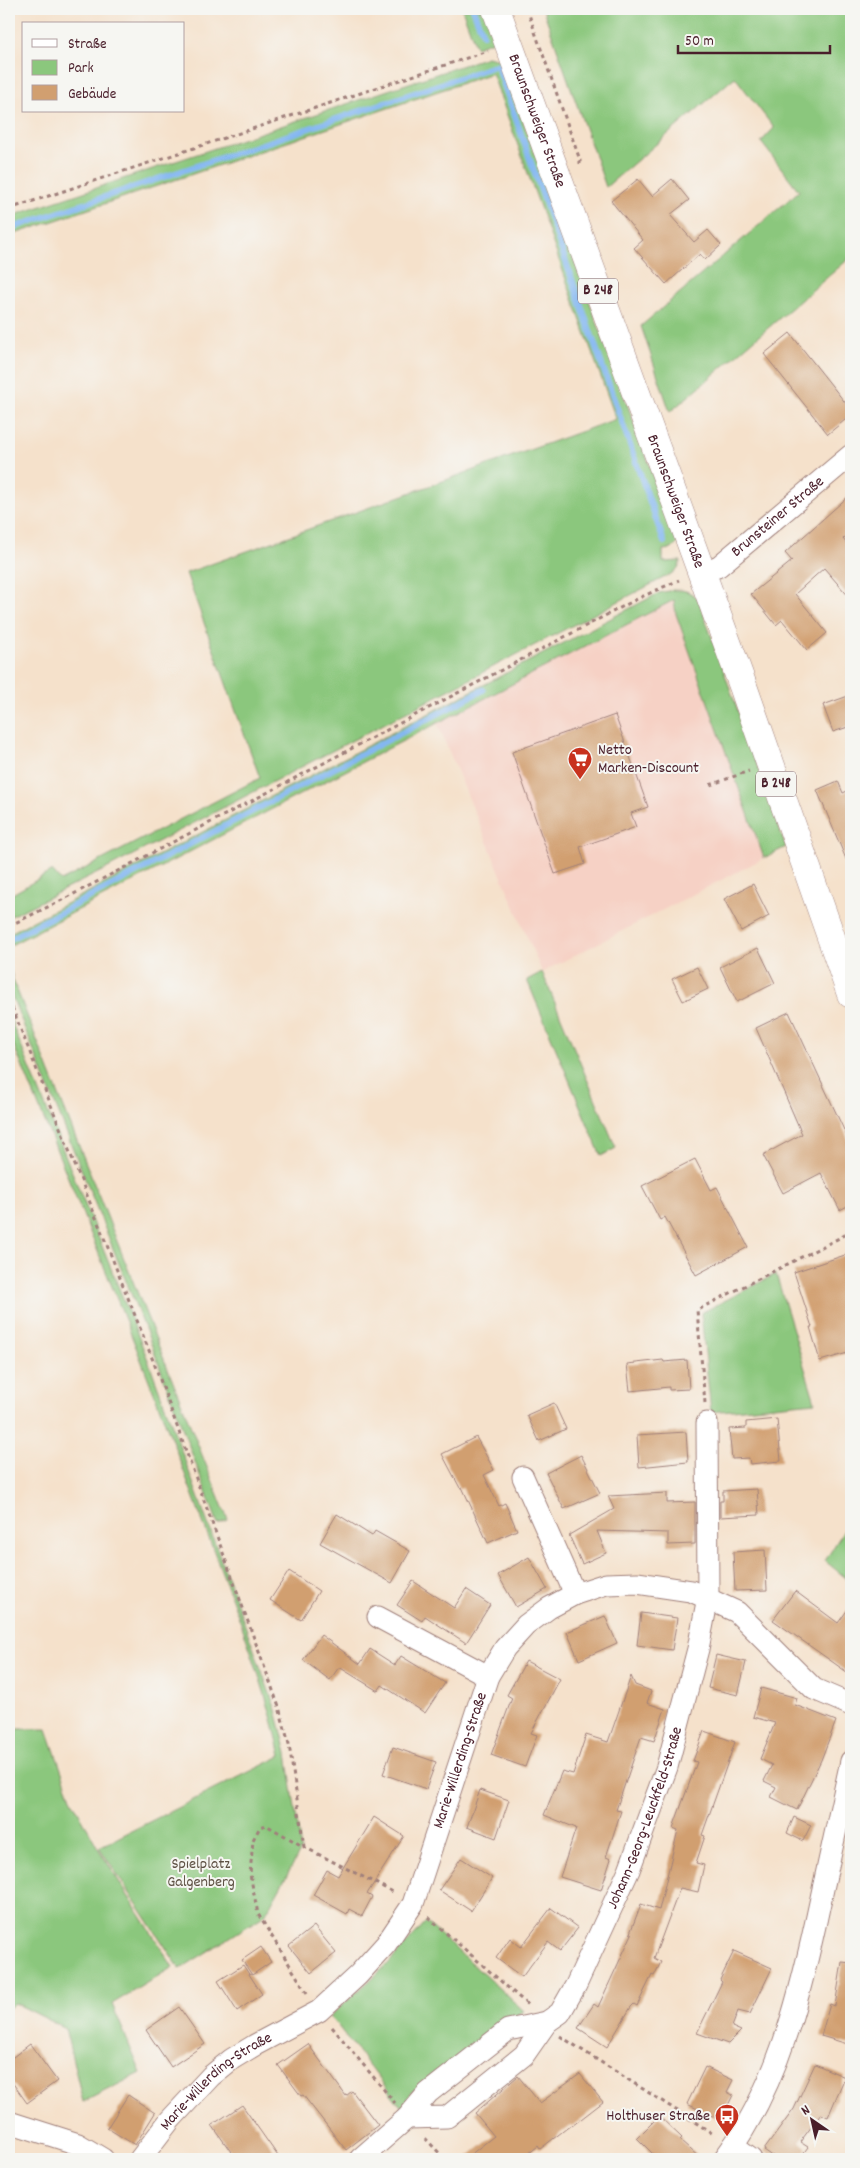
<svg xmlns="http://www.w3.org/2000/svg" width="860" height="2168" font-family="Dekko,sans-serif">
<rect width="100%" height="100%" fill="#f6f6f2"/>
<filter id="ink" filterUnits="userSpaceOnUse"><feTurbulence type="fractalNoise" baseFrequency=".02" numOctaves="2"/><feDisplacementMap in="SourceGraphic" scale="10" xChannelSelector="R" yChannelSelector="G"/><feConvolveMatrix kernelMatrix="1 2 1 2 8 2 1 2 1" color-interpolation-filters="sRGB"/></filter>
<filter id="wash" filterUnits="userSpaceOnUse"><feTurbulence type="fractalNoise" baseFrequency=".0096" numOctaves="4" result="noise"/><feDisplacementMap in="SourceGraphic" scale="20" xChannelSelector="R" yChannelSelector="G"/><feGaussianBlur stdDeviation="1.12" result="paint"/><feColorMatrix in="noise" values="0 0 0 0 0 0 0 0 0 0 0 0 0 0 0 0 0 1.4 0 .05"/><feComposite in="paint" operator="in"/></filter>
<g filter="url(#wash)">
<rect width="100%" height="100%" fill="#f5e1cb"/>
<path fill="#f6d1c5" d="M675,600L676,614L764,858L542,972L437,723Z"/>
<g fill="#8bc77d" stroke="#6a7354">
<path d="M462,9H486L498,39L476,47Z"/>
<path d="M543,9H851V257L670,412L641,326L799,191L761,142L774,128L735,77L606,187Z"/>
<path d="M487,57L501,60L678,543L672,549L663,550V562L681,561L678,568L671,574L104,870L9,917V896L52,871L61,881L260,778L186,573L616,419L492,73L9,236V217Z"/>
<path d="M673,590C686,590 691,591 699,601L786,847L764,858L676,614L674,600L9,946V935L12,932L659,593Z"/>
<path d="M9,964L13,980L228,1520L218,1524L152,1346L9,989Z"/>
<path d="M542,972L616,1148L601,1156L527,980Z"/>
<path d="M9,1016L150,1365L276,1710L287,1753L301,1850L265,1915L180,1969L99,1847L281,1756C263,1674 230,1595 201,1517C141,1355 75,1194 9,1034Z"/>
<path d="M776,1274L815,1402L711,1412L701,1313Z"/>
<path d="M851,1519V1582L825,1561Z"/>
<path d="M9,1729H47L71,1798L98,1848L173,1967L112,2004L141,2073L83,2102L65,2028L15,2003L9,2008Z"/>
<path d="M426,1922L524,2011L501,2024L410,2093L403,2109L330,2016L387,1965Z"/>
</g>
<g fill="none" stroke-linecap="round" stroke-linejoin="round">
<g stroke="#84b7f1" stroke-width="6">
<path d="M473,9L483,34"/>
<path d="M9,229L497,65L664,542"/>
<path d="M10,939L483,690"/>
</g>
</g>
<g id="blocks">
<g fill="#d19f70">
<path d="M638,179L652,196L672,179L689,200L670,215L694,242L708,230L721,245L705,260L700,254L666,284L634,248L643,240L611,201Z"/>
<path d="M790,333L851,410V415L828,434L764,354Z"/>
<path d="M851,494V532L843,539L851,549V599L824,568L795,594L827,633L807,650L782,620L776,625L751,594L792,561L785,553Z"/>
<path d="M851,695V726L833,732L823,705Z"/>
<path d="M615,715L648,807L631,813L636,827L580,847L585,864L555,874L512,752Z"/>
<path d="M838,781L843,793L851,789V871L817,790Z"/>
<path d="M753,884L769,916L741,931L724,899Z"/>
<path d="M758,948L775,983L737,1002L720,967Z"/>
<path d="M697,967L708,989L683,1001L672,979Z"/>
<path d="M789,1012L851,1145V1204L840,1210L821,1173L783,1193L763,1155L802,1134L756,1028Z"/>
<path d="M695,1159L711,1190L717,1187L748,1247L696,1275L665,1217L660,1220L642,1186Z"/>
<path d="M851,1253V1352L820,1361L810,1327H812L794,1272Z"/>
<path d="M663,1360L664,1362L687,1360L689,1389L669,1390V1387L630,1391L627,1364Z"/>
<path d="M554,1403L566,1429L539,1441L527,1415Z"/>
<path d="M777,1419L781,1461L750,1464L749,1458L732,1459L729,1429L746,1428V1422Z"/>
<path d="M686,1432L688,1462L639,1467L637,1435Z"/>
<path d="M476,1437L494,1470L484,1475L499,1506L505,1503L517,1530L488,1543L462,1487L460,1488L442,1454Z"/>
<path d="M581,1455L600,1493L564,1509L546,1473Z"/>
<path d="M757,1489L759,1515L720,1517V1501H723V1491Z"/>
<path d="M667,1493V1503L695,1502V1544L668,1545V1533L597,1531L606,1553L582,1564L569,1535L614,1509L608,1496Z"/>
<path d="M337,1514L372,1536L375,1531L410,1551L392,1583L320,1543Z"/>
<path d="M765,1550L767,1590L735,1591L733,1552Z"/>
<path d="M529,1557L547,1589L516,1607L498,1575Z"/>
<path d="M289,1571L319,1591L301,1620L270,1600Z"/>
<path d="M413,1581L454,1608L466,1589L490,1605L466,1643L425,1616L422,1621L397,1605Z"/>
<path d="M795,1591L838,1623L851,1605V1675L773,1620Z"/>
<path d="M641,1613L677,1618L672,1650L637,1645Z"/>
<path d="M605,1616L617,1643L579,1660L567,1632Z"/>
<path d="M321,1635L360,1664L370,1649L395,1665L401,1656L445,1683L425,1713L382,1685L378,1691L339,1667L330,1680L303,1660Z"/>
<path d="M716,1655L746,1662L738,1695L708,1688Z"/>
<path d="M526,1661L560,1679L531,1733L537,1735L525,1767L491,1755L512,1698L507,1695Z"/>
<path d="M631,1676L635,1685L651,1691L647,1703L665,1709L654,1741L641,1737L616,1810L621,1811L606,1857L611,1859L601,1890L560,1877L576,1828L544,1815L562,1771L573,1774L586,1735L608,1742Z"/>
<path d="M761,1688L797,1698L795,1705L836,1721L821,1760L797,1810L771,1797L776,1787L764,1781L772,1765L760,1759L775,1723L753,1717Z"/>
<path d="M704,1731L735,1742L702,1835L705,1836L696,1863L704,1865L698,1892L680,1888L654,1958L661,1962L654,1976L652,1975L637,2006L634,2004L631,2007L607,2047L578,2028L594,2004L598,2007L632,1934L630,1933L641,1904L659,1910L678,1830L673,1828L697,1762L693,1761Z"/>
<path d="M393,1747L436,1762L426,1789L383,1774Z"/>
<path d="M480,1790L509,1800L496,1838L467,1827Z"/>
<path d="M374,1817L404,1836L367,1894L372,1897L362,1916L349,1909L347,1914L313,1895L327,1870L338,1876Z"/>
<path d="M794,1817L811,1825L803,1841L787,1833Z"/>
<path d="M461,1858L492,1878L471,1911L439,1890Z"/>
<path d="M551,1908L578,1928L560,1951L548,1942L522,1977L496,1958L510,1938L521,1947Z"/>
<path d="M314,1926L336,1953L311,1973L289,1946Z"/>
<path d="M261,1947L271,1962L252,1975L242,1960Z"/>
<path d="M734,1951L772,1968L750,2014L738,2011L732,2027L741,2031L728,2044L697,2033L722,1982L720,1980Z"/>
<path d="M842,1962L851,1963V2045L821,2036L830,2004L835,2006Z"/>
<path d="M243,1965L262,1994L237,2011L218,1981Z"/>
<path d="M179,2007L205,2044L171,2067L146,2030Z"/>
<path d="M30,2044L57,2081L27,2103L9,2078V2060Z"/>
<path d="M308,2044L346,2096L352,2091L378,2125L346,2150L303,2095L301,2096L278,2065Z"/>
<path d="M815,2064L845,2077L828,2117L821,2114L800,2142L808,2147L799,2159H777L764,2150L794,2109Z"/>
<path d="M705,2067L733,2080L727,2092L733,2095L721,2120L687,2104Z"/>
<path d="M580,2074L603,2102L572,2126L571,2125L540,2149L538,2146L522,2159H465L494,2136L475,2113L518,2076L540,2103Z"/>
<path d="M128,2095L155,2113L135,2145L107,2128Z"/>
<path d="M242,2105L280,2159H236L212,2125Z"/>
<path d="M659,2116L682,2138L680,2140L701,2159H658L637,2138Z"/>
</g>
</g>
</g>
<g filter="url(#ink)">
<use href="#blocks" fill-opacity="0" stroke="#a0807b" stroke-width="1"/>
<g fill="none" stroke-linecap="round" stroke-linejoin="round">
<defs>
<g id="minor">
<path id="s1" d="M702,573L719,566L851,455"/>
<path d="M523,1477L575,1594"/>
<path d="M378,1617L488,1676"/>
<path d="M407,2118L447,2117L524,2055L547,2022"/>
<path d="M9,2122L78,2144L103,2159"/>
<path d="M733,2146L751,2159"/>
<path id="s2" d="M140,2159L170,2120L211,2076L232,2059L255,2045L319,2011L358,1975L386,1944L413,1904L488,1676L505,1648L526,1625L549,1608L575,1594L606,1584L637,1583L691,1591L737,1612L814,1689L851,1705"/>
<path id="s3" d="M360,2159L407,2118L428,2093L508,2030L547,2022L560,2013L576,1985L629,1870L667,1767L698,1649L708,1597L707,1423"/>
<path d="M724,2159C780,2084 802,1988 821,1898C831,1853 841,1807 851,1761"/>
</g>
<g id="major">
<path id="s4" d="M496,9L743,686L851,994"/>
</g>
</defs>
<use href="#minor" stroke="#a0807b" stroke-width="23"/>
<use href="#major" stroke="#a0807b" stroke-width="29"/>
<g stroke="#a0807b" stroke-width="3" stroke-dasharray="4 4" stroke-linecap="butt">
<path d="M527,9L580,160V167"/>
<path d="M9,209L488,51"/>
<path d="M710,785L749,771"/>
<path d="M9,926L68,897L639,598L679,580"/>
<path d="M9,1000L154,1363L279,1707L289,1744L304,1847"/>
<path d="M705,1403L697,1310L851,1232"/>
<path d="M428,1917L529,2006"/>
<path d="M307,1993L258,1914L250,1874L253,1840L260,1827L266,1825L304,1847L395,1893"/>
<path d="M332,2027L395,2103"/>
<path d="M560,2036L715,2135"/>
<path d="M425,2138L445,2159"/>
</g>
<use href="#minor" stroke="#fff" stroke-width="21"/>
<use href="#major" stroke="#fff" stroke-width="28"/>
</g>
</g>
<defs>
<symbol id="supermarket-pin" viewBox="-11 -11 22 30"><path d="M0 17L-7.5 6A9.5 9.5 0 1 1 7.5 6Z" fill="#c8321e" stroke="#f6f6f2"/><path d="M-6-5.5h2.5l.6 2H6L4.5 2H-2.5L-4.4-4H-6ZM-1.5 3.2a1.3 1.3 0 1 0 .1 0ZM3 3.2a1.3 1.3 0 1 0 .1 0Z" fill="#fff"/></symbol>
<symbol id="bus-pin" viewBox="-11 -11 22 30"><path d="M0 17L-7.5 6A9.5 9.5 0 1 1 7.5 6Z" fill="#c8321e" stroke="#f6f6f2"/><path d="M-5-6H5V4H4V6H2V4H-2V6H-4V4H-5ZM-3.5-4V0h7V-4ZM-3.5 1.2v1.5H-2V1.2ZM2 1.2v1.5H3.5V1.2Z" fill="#fff"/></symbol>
</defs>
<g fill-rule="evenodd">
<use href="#supermarket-pin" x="566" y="745" width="28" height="38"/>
<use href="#bus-pin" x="713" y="2102" width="28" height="38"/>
</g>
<g text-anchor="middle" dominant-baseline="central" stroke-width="4" stroke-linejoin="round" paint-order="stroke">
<g fill="#f6f6f2" stroke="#7e6067" stroke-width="1">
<rect x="578" y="278.5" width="40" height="25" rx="4"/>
<rect x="756" y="771.5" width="40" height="25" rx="4"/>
</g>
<g font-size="15" font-weight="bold" fill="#4a1f2b">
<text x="598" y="291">B 248</text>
<text x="776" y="784">B 248</text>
</g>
<g font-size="16" fill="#4a1f2b" stroke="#f6f6f2">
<text stroke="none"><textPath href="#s4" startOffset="119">Braunschweiger Straße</textPath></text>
<text stroke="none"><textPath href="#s4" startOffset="524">Braunschweiger Straße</textPath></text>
<text stroke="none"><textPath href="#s1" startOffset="95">Brunsteiner Straße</textPath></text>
<text stroke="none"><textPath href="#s2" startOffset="530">Marie-Willerding-Straße</textPath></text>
<text stroke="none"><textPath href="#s3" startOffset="466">Johann-Georg-Leuckfeld-Straße</textPath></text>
<text stroke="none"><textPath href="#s2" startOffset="110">Marie-Willerding-Straße</textPath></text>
</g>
<g font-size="16" fill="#4a1f2b" stroke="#f6f6f2" text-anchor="start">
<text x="598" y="750">Netto<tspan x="598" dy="18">Marken-Discount</tspan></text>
<text x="710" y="2116" text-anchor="end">Holthuser Straße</text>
</g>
<g font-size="16" fill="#5e5144" stroke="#f6f6f2">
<text x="201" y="1864">Spielplatz<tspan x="201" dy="18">Galgenberg</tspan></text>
</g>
</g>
<rect width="860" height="2168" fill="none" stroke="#f6f6f2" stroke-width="30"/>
<rect x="22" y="22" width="162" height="90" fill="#f6f6f2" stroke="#b1a0a2"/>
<rect x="32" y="39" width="25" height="8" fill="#ffffff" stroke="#b1a0a2"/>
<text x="68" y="48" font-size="15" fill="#4a1f2b">Straße</text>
<rect x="32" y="60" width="25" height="15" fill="#8bc77d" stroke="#b1a0a2"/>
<text x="68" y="72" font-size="15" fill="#4a1f2b">Park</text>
<rect x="32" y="85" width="25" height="15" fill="#d19f70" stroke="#b1a0a2"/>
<text x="68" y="98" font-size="15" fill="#4a1f2b">Gebäude</text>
<g transform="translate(812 2120) rotate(326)" stroke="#f6f6f2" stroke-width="4" paint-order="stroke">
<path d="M0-4L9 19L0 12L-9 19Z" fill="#4a1f2b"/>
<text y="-8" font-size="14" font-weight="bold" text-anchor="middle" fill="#4a1f2b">N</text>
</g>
<path d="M678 45v8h152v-8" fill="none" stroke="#4a1f2b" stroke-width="2.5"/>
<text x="685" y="45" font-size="15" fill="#4a1f2b" stroke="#f6f6f2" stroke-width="4" paint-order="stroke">50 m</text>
</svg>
